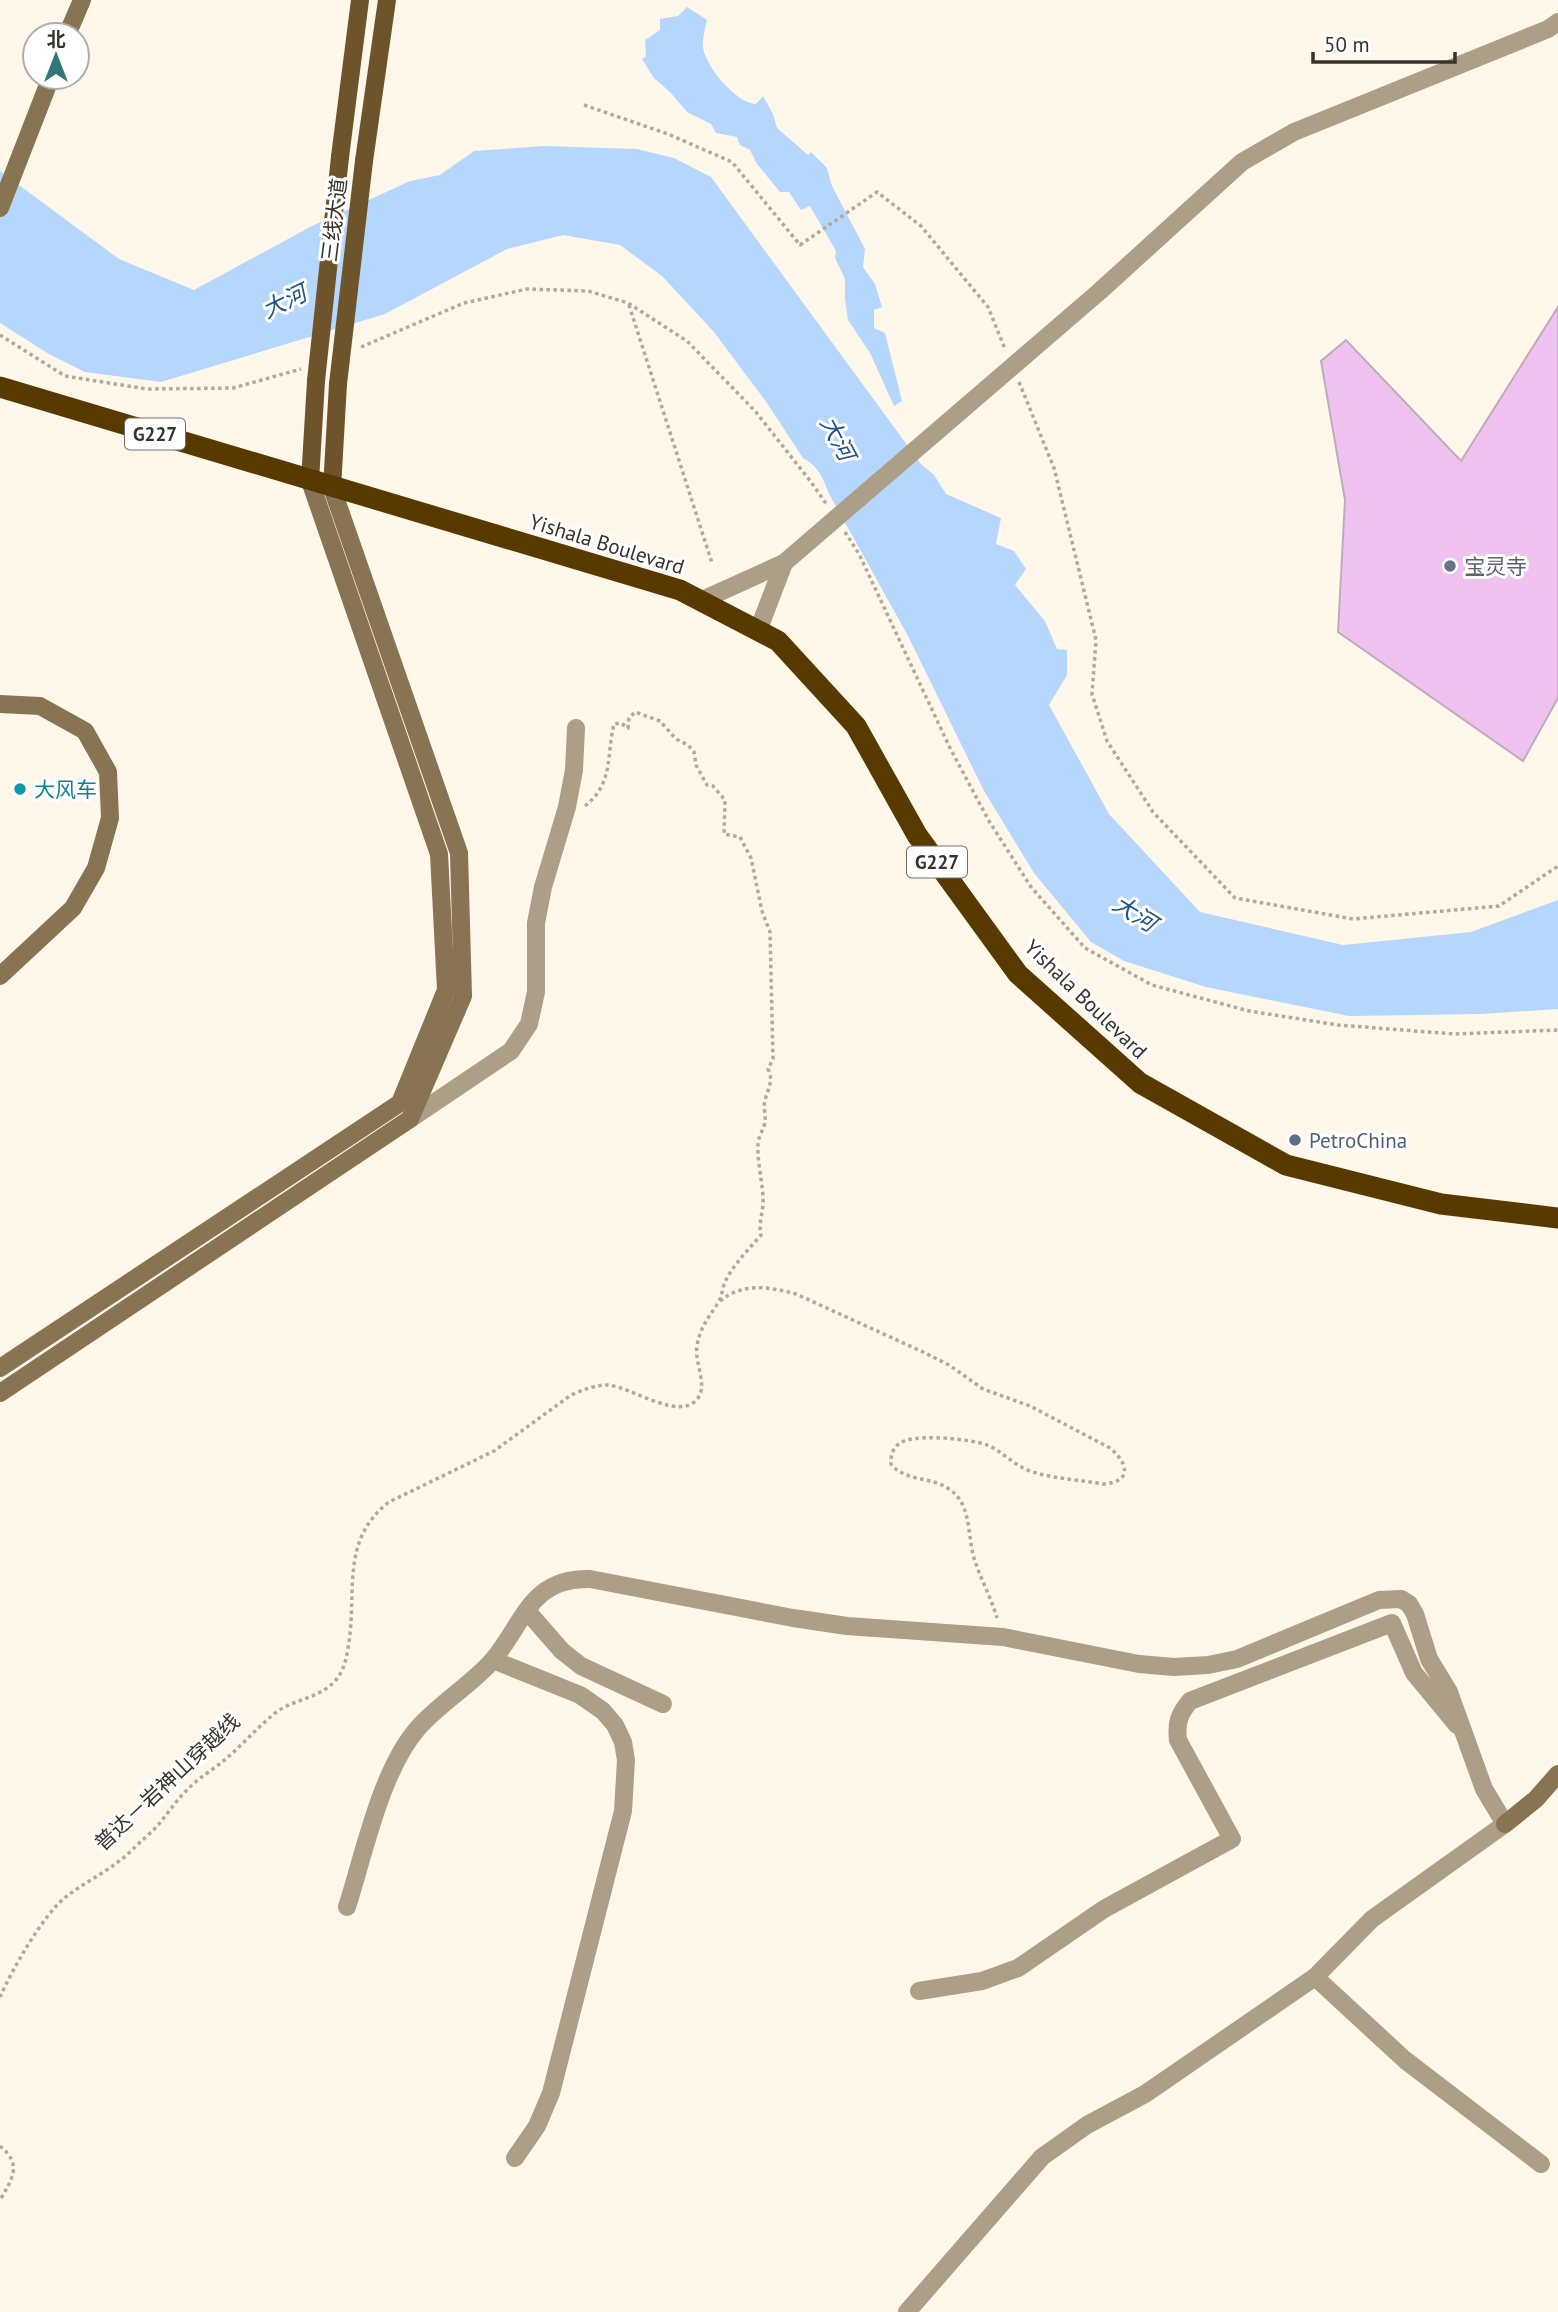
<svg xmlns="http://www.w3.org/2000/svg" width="1558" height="2312" font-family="'PT Sans','Noto Sans SC',sans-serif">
<rect width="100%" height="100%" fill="#fef7ea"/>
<g fill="#b6d7fd">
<path d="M687,7L707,20C705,29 702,39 703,48C706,67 737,104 756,104L763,96L773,114L777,128L808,155L811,152L827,168L832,186L865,249L863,267L875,284L882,307L874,310V328L885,333L902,401L894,406L870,353L848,320L845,299V279L835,258L836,251L810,206L801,210L789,192H780L757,164L750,150L740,145L737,137L716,133L711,124L687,112L670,92L654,78L642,59L646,56L645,40L660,30V19L678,16Z"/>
<path d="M543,146L637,149L674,158L711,177L921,464L934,475L946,494L1001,518L996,544L1014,551L1026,569L1015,585L1045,621L1057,649L1067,650V675L1049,705L1109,814L1200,912L1343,945L1471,932L1558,900V1009L1481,1014L1349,1016L1206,987L1124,961L1091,942L1034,873L984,791L908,636L828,492C823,477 817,465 803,458L767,403L714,332L662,276L620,245L563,235L507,249L385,314L161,382L85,372L49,354L0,323V171L119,259L194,290L312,226L410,181L440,175L474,151Z"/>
</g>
<path fill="#efc2ef" stroke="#beacbe" stroke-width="2" d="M1558,307V698L1523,761L1338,632L1345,500L1321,361L1346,340L1461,461Z"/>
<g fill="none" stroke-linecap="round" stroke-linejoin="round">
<g stroke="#b0a99e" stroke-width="3.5" stroke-dasharray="3.5 3.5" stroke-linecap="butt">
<path d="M584,105L668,134L732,162L800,245L877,192L921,226L988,307L1005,349"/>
<path d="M629,305L712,563"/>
<path d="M0,335L65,376L147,389L233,388L301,369"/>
<path d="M361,347L464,303L527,289L588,291L628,303L687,341L755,411L811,482L827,505"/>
<path d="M1019,382L1054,468L1096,640L1092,694L1107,741L1153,812L1235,898L1353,919L1499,906L1558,866"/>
<path d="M845,532L859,554L950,748L989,821L1031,887L1085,948L1152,985L1249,1011L1338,1025L1454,1034L1558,1030"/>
<path d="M720,1301C743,1282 770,1287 796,1294L923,1352L949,1365L983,1389L1030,1406L1110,1448C1129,1464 1132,1482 1103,1484C1080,1480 1056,1479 1033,1472C1015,1467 1004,1452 987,1445C971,1439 924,1435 907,1440C895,1443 890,1453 891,1464C905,1482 931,1476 949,1489C972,1504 967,1535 974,1558C980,1578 991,1597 997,1618"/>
<path d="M0,1997C12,1970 44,1913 67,1896C88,1880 113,1869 132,1850C141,1841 151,1833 159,1824C168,1813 176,1801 186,1791C198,1778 214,1769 227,1758C243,1744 257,1728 274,1714C292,1699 318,1699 334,1682C343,1673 346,1661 348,1648C358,1593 339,1541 389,1502L494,1451L571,1395C583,1390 594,1385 607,1385C631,1386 680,1423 698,1398C708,1384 694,1362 697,1346C700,1327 709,1317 718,1303C722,1297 722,1289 725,1282C733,1265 748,1250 761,1235C758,1222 764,1211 763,1197C762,1179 757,1161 758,1143C759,1135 764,1129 765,1122C766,1115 763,1107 765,1100C768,1088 774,1081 768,1069L773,1059L770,932L762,911L751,858L740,837L724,834L725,800L713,786L707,785L696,765L694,752L688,745L676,739L660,721L635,712L629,718L628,728L621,723L614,724C606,756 614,783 585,806"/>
<path d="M0,2146C23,2165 12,2179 0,2200"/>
</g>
<g stroke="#ad9e88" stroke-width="18">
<path d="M1100,291L1242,162L1294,132L1548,29L1558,22"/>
<path d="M700,601L784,563"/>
<path d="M758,631L784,563"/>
<path d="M410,1119L511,1051L529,1024L536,992V923L543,887L567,807L574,770L576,728"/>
<path d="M527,1611L562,1651L581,1666L663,1704"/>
<path d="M493,1660L580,1695L603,1711L615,1725L623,1742L626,1760L623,1811L551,2093L537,2126L515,2158"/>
<path d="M347,1907C364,1854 381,1770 418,1728C440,1703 471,1685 493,1660C525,1621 530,1578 590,1579L793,1618L847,1626L1003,1637L1139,1664L1174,1667L1208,1665L1237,1659L1379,1600L1401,1599L1409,1604L1415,1614L1429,1659L1449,1692L1484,1789L1505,1824L1372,1919L1315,1977L1145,2094L1087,2125L1042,2157L907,2312"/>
<path d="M1315,1977L1405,2060L1541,2164"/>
<path d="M919,1991L982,1981L1018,1968L1104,1909L1232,1839L1178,1740C1176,1723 1179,1714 1190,1701L1392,1623L1414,1673L1457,1725"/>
</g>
<g stroke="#887353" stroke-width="18">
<path d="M67,35L82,0"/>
<path d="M0,208L51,77"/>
<path d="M0,704L40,706L85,731L108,772L110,818L96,868L73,908L0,976"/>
<path d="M0,1368L400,1103L446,990L439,854L310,481"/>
<path d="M0,1393L410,1119L463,996L459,853L332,488"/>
<path d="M1505,1824L1536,1799L1558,1774"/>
</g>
<g stroke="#6e542b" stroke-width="18">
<path d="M340,157L360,0"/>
<path d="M364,161L387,0"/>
<path d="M310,481L316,381"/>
<path d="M332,488L338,384"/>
</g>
<path stroke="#583a00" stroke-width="21" d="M0,387L680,590L778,641L856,726L917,835L1018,974L1140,1083L1286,1165L1441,1204L1558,1218"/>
<path stroke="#ad9e88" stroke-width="18" d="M784,563L1100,291"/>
<g stroke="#6e542b" stroke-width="18">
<path d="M316,381L340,157"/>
<path d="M338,384L364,161"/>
</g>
</g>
<circle fill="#6b7280" stroke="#fff" stroke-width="2.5" cx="1450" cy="566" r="7"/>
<circle fill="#0f9aa8" stroke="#fff" stroke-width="2.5" cx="20" cy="789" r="7"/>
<circle fill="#5c6f8a" stroke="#fff" stroke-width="2.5" cx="1295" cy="1140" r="7"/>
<g text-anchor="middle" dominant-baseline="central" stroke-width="6" stroke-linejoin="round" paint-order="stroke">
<g fill="#fff" stroke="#73706a" stroke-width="2">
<rect x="125" y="418.5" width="60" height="31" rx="5"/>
<rect x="907" y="846.5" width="60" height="31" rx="5"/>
</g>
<g font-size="19" font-weight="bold" fill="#37322a">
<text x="155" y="434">G227</text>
<text x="937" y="862">G227</text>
</g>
<g font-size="21" fill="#37322a" stroke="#fff">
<text transform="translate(334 220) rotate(-83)">三线大道</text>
<text transform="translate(607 544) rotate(17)">Yishala Boulevard</text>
<text transform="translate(1086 999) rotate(44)">Yishala Boulevard</text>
<text transform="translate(167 1782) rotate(-43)">普达－岩神山穿越线</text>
</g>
<g font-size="21" fill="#5b616d" stroke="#fff" text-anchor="start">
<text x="1464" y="566">宝灵寺</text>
</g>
<g font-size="21" fill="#0d838f" stroke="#fff" text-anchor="start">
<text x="34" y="789">大风车</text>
</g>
<g font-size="21" fill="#4e5e75" stroke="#fff" text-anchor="start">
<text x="1309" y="1140">PetroChina</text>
</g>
<g font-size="23" font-style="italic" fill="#1c538b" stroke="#fff">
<text transform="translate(284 301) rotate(-26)">大河</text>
<text transform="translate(838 438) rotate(62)">大河</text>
<text transform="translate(1135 913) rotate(32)">大河</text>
</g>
</g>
<g transform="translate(56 56)"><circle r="33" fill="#ffffff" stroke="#afadaa" stroke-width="2"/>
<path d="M0-5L12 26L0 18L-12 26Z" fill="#2f7877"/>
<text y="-10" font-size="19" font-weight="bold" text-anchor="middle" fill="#37322a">北</text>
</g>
<path d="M1313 52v10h142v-10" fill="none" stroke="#37322a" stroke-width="3.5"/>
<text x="1324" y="52" font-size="21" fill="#37322a" stroke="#ffffff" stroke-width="5" paint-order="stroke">50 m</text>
</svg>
